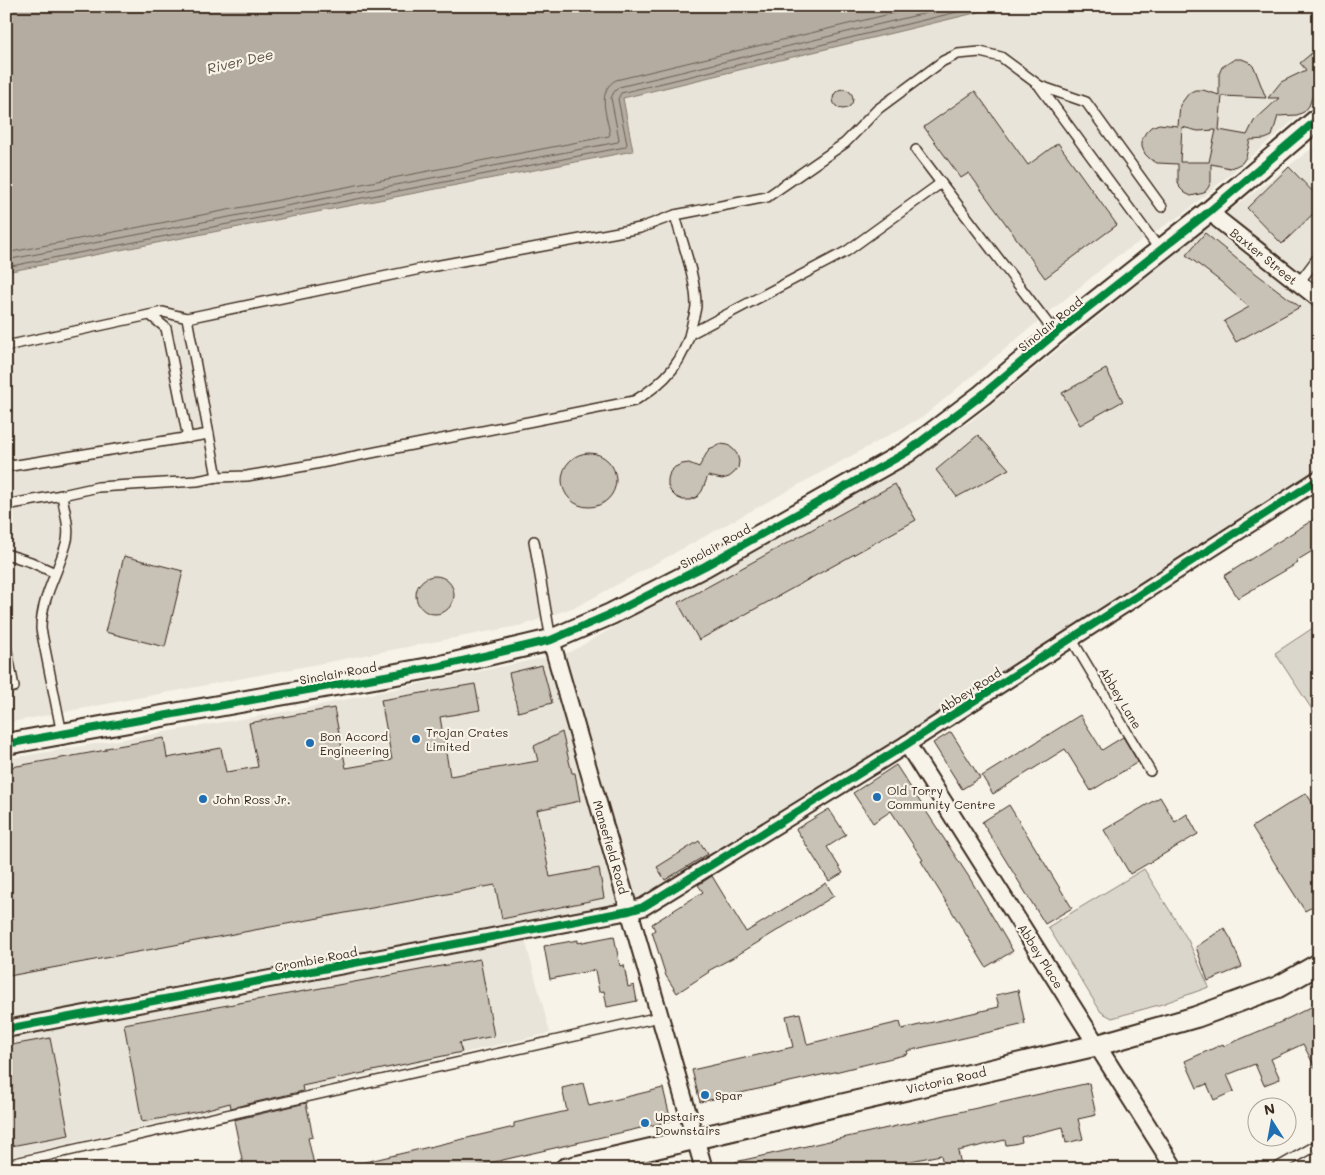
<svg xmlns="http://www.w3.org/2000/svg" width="1325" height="1175" font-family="Mali,sans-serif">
<rect width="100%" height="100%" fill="#f7f3e8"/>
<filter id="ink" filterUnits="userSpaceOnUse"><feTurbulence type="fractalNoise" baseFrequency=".02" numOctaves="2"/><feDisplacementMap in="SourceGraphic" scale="10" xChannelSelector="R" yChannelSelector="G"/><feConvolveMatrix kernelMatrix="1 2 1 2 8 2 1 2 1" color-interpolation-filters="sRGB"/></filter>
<g filter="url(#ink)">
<g fill="#e9e4d9">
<path d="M6,6H1319V99L1183,214L1116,257L924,416L578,606L523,625L6,723Z"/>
<path d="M1319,143V479L629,911L523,932L550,1033L6,1158V759L301,709L570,652L881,477L971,421L1199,234Z"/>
</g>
<g fill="#dbd6cb" stroke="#8b8074">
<path d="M1319,624V720L1275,653Z"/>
<path d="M1144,869L1188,940L1209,987L1162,1004L1112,1018L1101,1012L1048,927Z"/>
</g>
<path fill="#b4aca0" stroke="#84786c" d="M6,6H1004L623,98L633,151L6,272Z"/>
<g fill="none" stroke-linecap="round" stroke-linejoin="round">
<g stroke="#6b5e52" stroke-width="1">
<path d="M6,253L609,136L610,134C607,116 596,91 616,80L923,6"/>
<path d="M6,260L618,142L619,139L611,98L614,92L619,87L955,6"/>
<path d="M6,267L625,147L627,144L618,99L621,93L982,6"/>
</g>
</g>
<g fill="#c8c1b6" stroke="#3b2a1e" fill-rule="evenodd">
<path d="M1319,47V85L1317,83L1309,106L1304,112L1297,115L1278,116L1272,136L1265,139L1250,140L1246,157L1242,163L1236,166L1230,168L1211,164V182L1208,188L1204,193L1191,196L1185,193L1180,188L1178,182V164L1157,163L1150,159L1145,154L1142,147V139L1146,132L1151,127L1159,124L1178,126L1180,105L1189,93L1195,90H1203L1219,95V74L1222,67L1235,59H1242L1249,62L1254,67L1266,98L1222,96L1219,130L1247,135L1254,121L1279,98H1268L1281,82L1306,70L1300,63ZM1182,127L1198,131L1216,130L1209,162H1180Z"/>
<circle cx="843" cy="99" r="10"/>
<path d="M975,91L1028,165L1058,143L1117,225L1045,278L969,173L961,178L924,127Z"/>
<path d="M1289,167L1319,198V208L1282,244L1247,208Z"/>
<path d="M1205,233L1237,259L1300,307L1236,342L1224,321L1249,307L1220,281L1186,255Z"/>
<path d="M1106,369L1123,401L1080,425L1062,393Z"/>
<path d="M978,435L1009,469L957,497L936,470Z"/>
<path d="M721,444L728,445L733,449L737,454L739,461L738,468L734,473L729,477L722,479L708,476L702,491L697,497L690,500H683L676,497L671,492L668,486V479L670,472L675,467L682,464L689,463L699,467L709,449Z"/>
<circle cx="589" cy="480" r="27"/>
<path d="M895,484L916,520L699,640L678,603Z"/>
<path d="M1319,516V547L1296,561L1298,563L1238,598L1224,576Z"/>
<path d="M124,556L183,571L165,647L105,632Z"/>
<circle cx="435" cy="595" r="19"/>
<path d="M542,665L552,703L518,712L509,673Z"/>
<path d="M475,684L480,710L440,717L450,776L538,761L534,746L562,732L572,773H575L580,801L537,810L550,877L599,868L604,898L502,919L495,885L9,976L6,959V768L106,750V748L164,738L167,758L221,748L226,772L258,767L249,723L334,708L346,768L392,760L381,700Z"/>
<path d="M1080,715L1102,750L1123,737L1138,762L1091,791L1065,749L993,794L982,776Z"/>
<path d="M951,732L980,778L962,789L933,743Z"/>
<path d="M896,765L969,877L1013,951L986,967L921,861L923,860L891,811L873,823L853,793Z"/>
<path d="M1306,793L1319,813V903L1305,911L1252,827Z"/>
<path d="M1160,797L1175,822L1187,814L1198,834L1130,874L1104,830Z"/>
<path d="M1009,805L1072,908L1045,924L982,822Z"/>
<path d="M829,809L846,835L827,847L843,873L829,881L796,829Z"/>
<path d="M699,841L708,854L665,880L657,867Z"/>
<path d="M712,876L746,932L826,883L834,896L734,957L708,971L709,972L677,993L666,976L652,932L655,930L652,924L703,892L698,885Z"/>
<path d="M1224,928L1231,939L1242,967L1208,981L1196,947Z"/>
<path d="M614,936L620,966L624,965L628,987L634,985L637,1001L607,1007L604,991L599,992L595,970L550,979L544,946L578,940V943Z"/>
<path d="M480,959L494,1036L459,1043L462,1052L302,1086L303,1091L231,1108L230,1103L200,1111L142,1122L124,1024Z"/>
<path d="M1018,990L1025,1024L907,1051L908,1054L839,1071L700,1102L692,1070L793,1047L786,1016L800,1013L807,1044L900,1022L902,1029L999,1007L996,995Z"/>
<path d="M1319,1003V1075L1303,1044L1271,1059L1280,1079L1264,1085L1255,1064L1227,1075L1234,1091L1214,1100L1207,1084L1197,1088L1185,1061L1223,1044L1224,1046L1281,1022Z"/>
<path d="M50,1038L69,1135L6,1147V1046Z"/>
<path d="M583,1083L589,1106L663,1088L671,1121L464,1169H362L361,1163L514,1127V1123L567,1111L562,1088Z"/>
<path d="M1089,1083L1096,1115L1078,1119L1083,1139L1066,1143L1063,1127L1021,1137L1022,1142L1014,1144L1006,1145L1005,1140L958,1151L962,1169H944L941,1155L895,1164L896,1169H736L735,1162Z"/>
<path d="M306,1103L313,1137L308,1138L315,1169H244L234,1120Z"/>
</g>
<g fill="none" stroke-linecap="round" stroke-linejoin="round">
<defs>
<g id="service">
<path d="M1040,87L1160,250"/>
<path d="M916,150L1055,333"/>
<path d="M1298,284L1319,256"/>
<path d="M150,315L166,328L188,438"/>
<path d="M187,318L217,477"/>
<path d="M690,334L847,251L941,183"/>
<path d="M6,346L163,312L187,318L435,266L640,228L675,215L767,197L845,143L878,109L943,61L958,54L980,52L1001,57L1040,86L1086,102L1162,207"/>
<path d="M6,459L11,466L209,434"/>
<path d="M62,495L98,487L197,481L217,477L247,476L305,466L634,401C666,382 685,361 692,324C693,318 696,311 696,305C696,278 682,242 675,215"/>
<path d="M6,505L62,495C64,510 71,530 66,544C58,573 41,598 41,629L62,734"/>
<path d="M534,541L551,640"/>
<path d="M6,554L31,562L55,573"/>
<path d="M1071,638L1150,771"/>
<path d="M6,645L14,687L6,689"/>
<path d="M6,1165L659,1017"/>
<path d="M1275,1169L1319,1144"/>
</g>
<g id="minor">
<path d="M1211,210L1219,220L1319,299"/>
<path d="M551,640L704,1169"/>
<path d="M907,744L1175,1169"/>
<path d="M6,1029L629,911L643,907L907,744L1319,479"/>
</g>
<g id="tertiary">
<path d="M6,744L441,666L551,640L611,614L705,566L907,452L982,395L1062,328L1211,210L1319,118"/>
<path d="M565,1169L1098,1045L1196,1017L1278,987L1319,964"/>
</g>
</defs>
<use href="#service" stroke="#3b2a1e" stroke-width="12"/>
<use href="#minor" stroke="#3b2a1e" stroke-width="20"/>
<use href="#tertiary" stroke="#3b2a1e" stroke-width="24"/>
<use href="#service" stroke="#f7f3e8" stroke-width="9"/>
<use href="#minor" stroke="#f7f3e8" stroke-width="16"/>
<use href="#tertiary" stroke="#f7f3e8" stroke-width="20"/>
<defs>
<g id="cycleway">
<path d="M6,744L441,666L551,640L611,614L705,566L907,452L982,395L1062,328L1211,210L1319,118"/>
<path d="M6,1029L629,911L643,907L907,744L1319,479"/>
</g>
</defs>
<use href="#cycleway" stroke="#f7f3e8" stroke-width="11"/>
<use href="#cycleway" stroke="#00873e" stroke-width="8"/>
</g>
</g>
<g fill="#1f6fb2" stroke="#f7f3e8" stroke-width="2">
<circle cx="416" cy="739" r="5"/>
<circle cx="310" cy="743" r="5"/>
<circle cx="877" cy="797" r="5"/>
<circle cx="203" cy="799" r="5"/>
<circle cx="705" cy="1095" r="5"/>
<circle cx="645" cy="1123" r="5"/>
</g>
<g text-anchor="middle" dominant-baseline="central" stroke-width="4.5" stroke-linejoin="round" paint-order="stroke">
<g font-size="12" fill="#3b2a1e" stroke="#f7f3e8">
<text transform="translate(1264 256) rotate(39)">Baxter Street</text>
<text transform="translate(1050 324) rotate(-39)">Sinclair Road</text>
<text transform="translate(715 546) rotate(-29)">Sinclair Road</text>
<text transform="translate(338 673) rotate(-10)">Sinclair Road</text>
<text transform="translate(970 690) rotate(-33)">Abbey Road</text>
<text transform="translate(1121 698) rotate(59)">Abbey Lane</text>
<text transform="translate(611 847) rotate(74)">Mansefield Road</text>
<text transform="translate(1041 956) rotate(58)">Abbey Place</text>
<text transform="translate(316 959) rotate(-11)">Crombie Road</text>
<text transform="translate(946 1080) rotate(-13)">Victoria Road</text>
</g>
<g font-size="12" fill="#3b2a1e" stroke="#f7f3e8" text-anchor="start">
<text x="426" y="732">Trojan Crates<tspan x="426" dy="14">Limited</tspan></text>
<text x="320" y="736">Bon Accord<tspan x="320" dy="14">Engineering</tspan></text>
<text x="887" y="790">Old Torry<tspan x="887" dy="14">Community Centre</tspan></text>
<text x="213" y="799">John Ross Jr.</text>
<text x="715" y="1095">Spar</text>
<text x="655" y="1116">Upstairs<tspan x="655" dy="14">Downstairs</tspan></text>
</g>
<g font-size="14" font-style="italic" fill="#5f5145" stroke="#f7f3e8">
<text transform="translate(240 61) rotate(-13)">River Dee</text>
</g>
</g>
<rect width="1325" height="1175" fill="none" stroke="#f7f3e8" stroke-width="25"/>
<rect x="12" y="12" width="1300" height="1150" fill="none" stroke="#3b2a1e" stroke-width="2" filter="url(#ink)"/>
<g transform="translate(1272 1122) rotate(349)"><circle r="24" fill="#f7f3e8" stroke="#aca397"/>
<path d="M0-4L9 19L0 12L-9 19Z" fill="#1f6fb2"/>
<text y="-8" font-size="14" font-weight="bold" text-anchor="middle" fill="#3b2a1e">N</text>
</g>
</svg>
